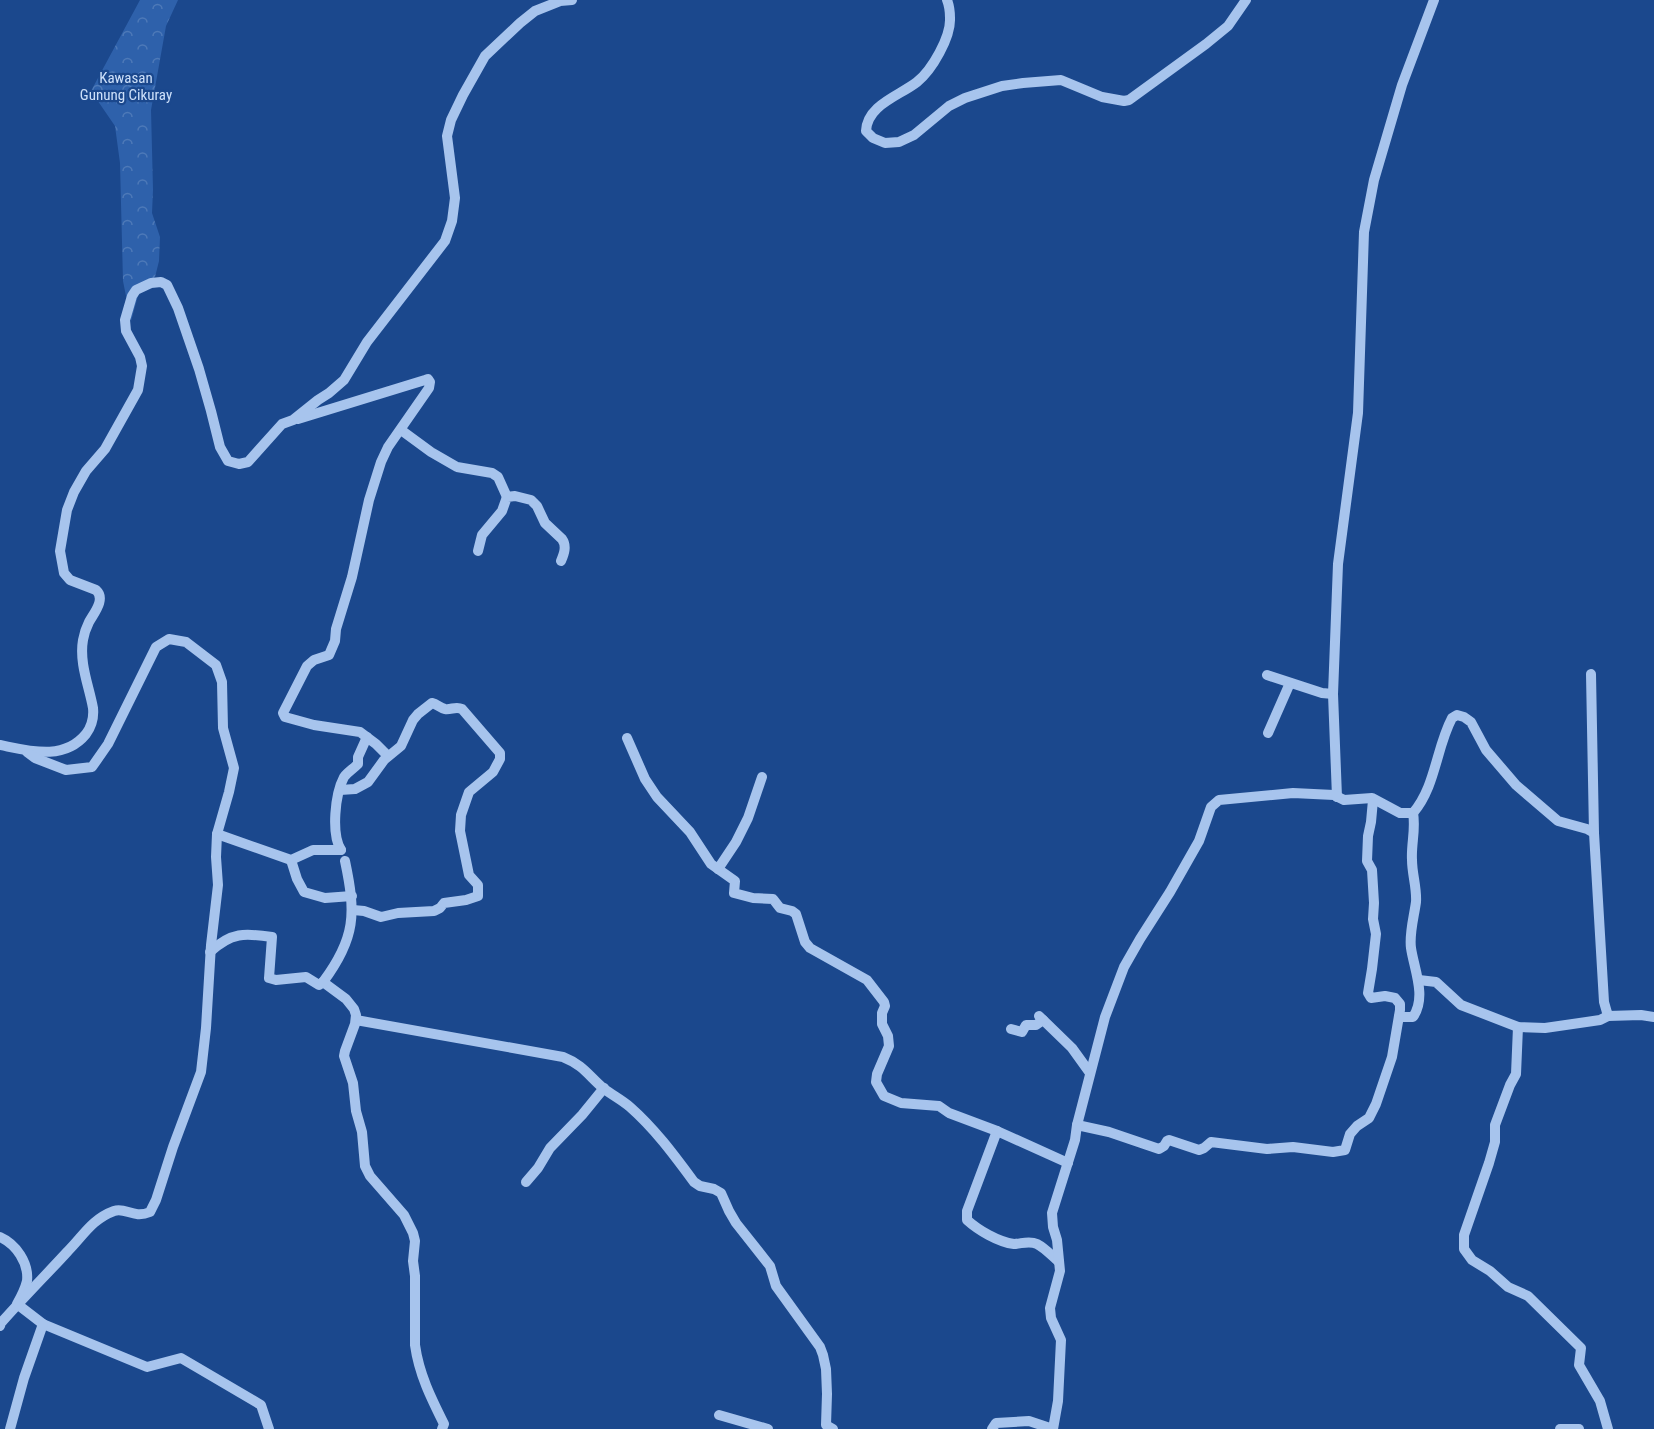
<svg xmlns="http://www.w3.org/2000/svg" width="1654" height="1429" font-family="'Roboto Condensed',sans-serif">
<defs>
<pattern id="forest-crowns" width="20" height="18" patternUnits="userSpaceOnUse" patternTransform="scale(1.5)"><rect width="20" height="18" fill="#2e61ab"/><path d="M2 6a3 3 0 1 1 6 0M12 15a3 3 0 1 1 6 0" fill="none" stroke="#4d79b8"/></pattern>
</defs>
<rect width="100%" height="100%" fill="#1b488d"/>
<path fill="url(#forest-crowns)" d="M140,0H178L166,26L151,110L153,190L152,213L160,237L159,261L155,277L139,292L131,321L123,281L120,163L115,126L91,91Z"/>
<g fill="none" stroke-linecap="round" stroke-linejoin="round">
<g stroke="#a7c4ed" stroke-width="10">
<path d="M947,0C949,5 950,12 950,18C951,37 932,70 917,82C899,96 867,105 866,131L873,138L885,143L899,142L914,135L949,106L965,98L1002,86L1023,83L1061,80L1102,97L1124,101L1129,100L1206,44L1228,26L1246,0"/>
<path d="M298,419L425,380L428,379L430,382L429,388L388,447L381,462L369,500L352,577L336,629L335,641L329,655L314,660L307,666L283,713L285,717L314,725L360,732L376,744L388,756"/>
<path d="M401,430L431,452L457,467L492,473L498,477L507,497"/>
<path d="M478,551L482,535L502,511L507,497L515,496L531,500L537,506L545,523L562,539C567,546 564,554 561,561"/>
<path d="M1591,674L1594,833"/>
<path d="M1267,675L1322,693L1333,694"/>
<path d="M1268,733L1290,683"/>
<path d="M627,738L645,779L657,797L690,832L711,864L735,881L734,893L753,898L773,899L780,908L792,911L796,914L805,942L810,948L867,980L884,1002L885,1006L882,1013V1024L888,1036L889,1046L877,1074L876,1082L884,1096L901,1103L939,1106L949,1113L997,1131L1068,1163"/>
<path d="M0,745C30,751 64,761 86,734C92,726 94,718 93,708C89,686 79,663 83,640C84,634 86,628 89,622C94,613 106,599 96,590L70,580L64,573L60,551L67,510L74,492L86,471L105,449L138,390L142,366L140,357L126,331L125,320L132,296L136,290L151,283L161,282L167,285L178,308L199,369L211,411L220,447L228,461L239,464L248,462L282,424L293,420L318,400L329,393L344,380L367,342L445,241L452,221L455,198L447,136L451,120L463,95L485,56L520,23L535,11L560,1L572,0"/>
<path d="M340,790L355,789L368,782L384,760L401,746L413,720L418,714L432,703C437,704 440,708 445,709C451,710 456,706 462,709L500,753V759L493,772L469,792L461,815L460,831L469,875L478,885V896L466,900L444,903L440,908L434,911L398,913L381,917L364,911L353,910"/>
<path d="M1337,797L1333,694L1338,564L1358,413L1364,232L1374,180L1402,85L1434,0"/>
<path d="M217,834L291,860L313,850H341"/>
<path d="M341,850C331,834 335,794 344,777C348,772 353,769 358,764V757L367,737"/>
<path d="M291,860L297,879L304,892L325,898L352,896"/>
<path d="M345,861C356,913 356,938 323,982L346,999L354,1009L356,1015L355,1024L345,1051L344,1056L353,1083L356,1111L362,1132L365,1166L370,1176L404,1215L413,1233L415,1241L413,1261L415,1276V1345C419,1374 431,1398 444,1424L442,1429"/>
<path d="M718,869L736,842L748,818L762,777"/>
<path d="M210,952C231,932 245,933 272,937L269,978L276,980L306,977L319,985L323,982"/>
<path d="M1419,980L1436,982L1461,1005L1518,1027L1545,1028L1600,1020L1608,1016"/>
<path d="M1039,1016L1072,1048L1090,1073"/>
<path d="M1399,1017H1413C1427,997 1414,969 1411,948C1409,934 1414,917 1416,902C1417,888 1412,874 1412,860C1411,844 1416,829 1413,813"/>
<path d="M356,1020L563,1057C583,1065 588,1075 603,1088C612,1095 622,1100 630,1107C655,1129 674,1155 694,1182L700,1186L714,1189L721,1193L729,1211L736,1223L770,1266L776,1286L820,1347L823,1355L826,1369L827,1394L826,1425L833,1429"/>
<path d="M1518,1027L1516,1074L1510,1085L1495,1125V1142L1489,1163L1464,1235V1249L1472,1260L1490,1271L1508,1287L1528,1296L1581,1348L1579,1365L1600,1401L1608,1429"/>
<path d="M1011,1029L1022,1032L1026,1025H1036L1043,1020"/>
<path d="M1077,1125L1109,1132L1159,1149L1164,1146L1167,1141L1169,1140L1199,1150L1204,1148L1211,1142L1267,1149L1293,1147L1333,1152L1345,1150L1350,1134L1357,1126L1369,1118L1376,1104L1392,1057L1400,1010V1004L1395,998L1385,996L1371,998L1368,993L1372,969L1376,934L1373,919L1374,903L1372,870L1367,861L1368,836L1371,822L1373,800"/>
<path d="M997,1131L967,1211V1220C978,1230 998,1242 1014,1244C1021,1244 1029,1240 1037,1244C1045,1248 1052,1256 1059,1262"/>
<path d="M526,1182L538,1168L550,1148L582,1115L604,1088"/>
<path d="M0,1237C16,1244 29,1263 27,1281C25,1289 21,1297 17,1304L43,1324L147,1367L181,1358L261,1405L269,1429"/>
<path d="M0,1326L1,1323C23,1298 46,1275 68,1251C83,1236 92,1219 114,1211C126,1207 133,1219 150,1212L156,1200L173,1147L201,1072L206,1028L211,945L218,885L216,857L217,834L229,792L234,768L223,728L222,682L216,665L186,642L169,639L156,647L108,744L92,767L66,770L35,758L27,752"/>
<path d="M719,1415L768,1429"/>
<path d="M10,1429L24,1378L43,1324"/>
<path d="M992,1429L996,1423L1029,1421L1053,1429"/>
<path d="M1053,1429L1058,1401L1061,1340L1051,1318L1050,1308L1060,1271L1057,1240L1053,1227L1052,1213L1075,1140L1077,1125L1105,1017L1124,967L1140,939L1170,892L1199,841L1211,807L1219,800L1293,793L1334,795L1344,800L1372,798L1400,813H1413C1436,786 1436,748 1452,718L1457,715L1464,717L1471,722L1486,750L1516,785L1558,821L1587,829L1594,833L1604,1002L1608,1016L1641,1015L1654,1017"/>
<path d="M1560,1429H1579"/>
</g>
</g>
<g text-anchor="middle" dominant-baseline="central" stroke-width="4.5" stroke-linejoin="round" paint-order="stroke">
<g font-size="15" fill="#cde0fa" stroke="#1b488d">
<text x="126" y="78">Kawasan<tspan x="126" dy="17">Gunung Cikuray</tspan></text>
</g>
</g>
</svg>
